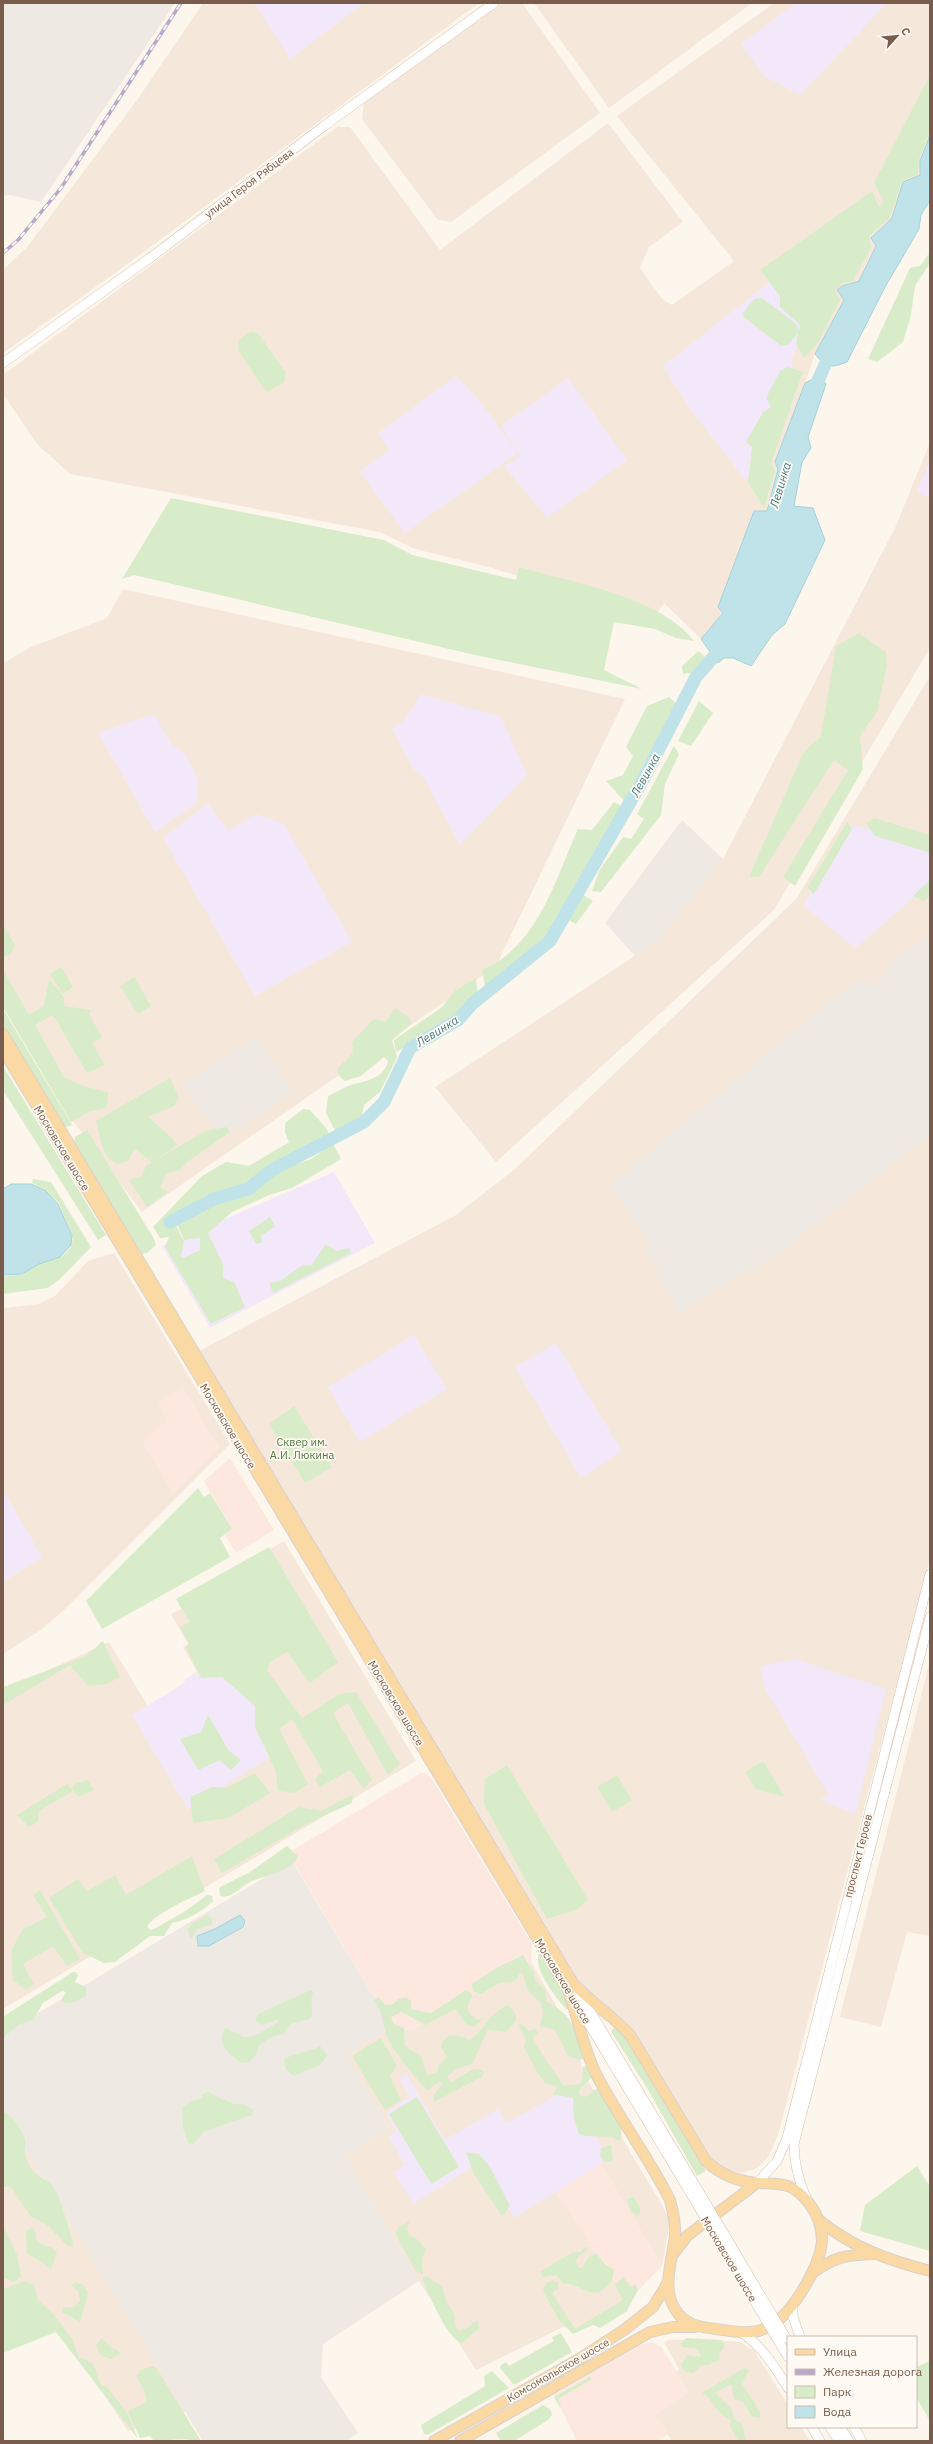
<svg xmlns="http://www.w3.org/2000/svg" width="933" height="2444" font-family="'IBM Plex Sans',sans-serif">
<rect width="100%" height="100%" fill="#fdf6ec"/>
<g fill="#f5e8da">
<path d="M203,3H479L122,268L3,353V270L28,246L137,100Z"/>
<path d="M502,3H522L600,113L451,222L438,220L362,119L364,103Z"/>
<path d="M534,3H752L609,108Z"/>
<path d="M774,3H930V135L920,161V175L903,182L892,218L871,237L876,246L859,281L842,286L844,300L815,354L795,413L775,462L778,469L767,511L724,613L701,639L664,603L653,619L489,567L415,549L380,532L70,474L37,444L3,394V375L337,127H350L440,250L608,123L683,222L649,247L640,268L663,300L672,305L734,261L617,116Z"/>
<path d="M930,442V648L774,910L496,1162L435,1087L659,940L723,859L896,526Z"/>
<path d="M123,589L625,699L496,966L142,1212L67,1113L3,1005V663L31,647L107,618Z"/>
<path d="M930,676V1558L778,2135L768,2157L758,2168L742,2173L728,2171L709,2158L697,2142L627,2023L594,1997L576,1977L199,1351L456,1215L516,1168L797,898Z"/>
<path d="M114,1253L230,1444L68,1606L41,1630L3,1654V1308L39,1304L55,1296L88,1261Z"/>
<path d="M284,1541L416,1761L3,2009V1691L109,1642L148,1706L183,1684L186,1679L197,1672L183,1647L188,1644L171,1614L181,1609L178,1603Z"/>
<path d="M930,1660V1936L907,1932L881,2027L840,2017Z"/>
<path d="M531,1962L571,2032L585,2076L662,2205L670,2222L662,2266L601,2164L628,2301L575,2331L563,2327L476,2370L419,2281L345,2156L389,2129L346,2055L392,2027L411,2030Z"/>
<path d="M3,2112L186,2412L128,2431L59,2326L3,2350Z"/>
<path d="M702,2339L739,2342L754,2350L788,2405V2427H801L810,2441H669L671,2439L655,2415L689,2393L676,2372L679,2369L664,2342L668,2340Z"/>
</g>
<g fill="#fde8e0">
<path d="M183,1387L219,1448L173,1493L144,1444L145,1437L168,1421L158,1403Z"/>
<path d="M230,1458L274,1530L236,1553L225,1535L232,1529L204,1481Z"/>
<path d="M421,1773H425L430,1776L532,1944L531,1962L411,2030L392,2027L288,1853Z"/>
<path d="M601,2164L662,2266L628,2301L555,2192Z"/>
<path d="M652,2342L662,2348L689,2393L655,2415L668,2434L657,2441H577L554,2395L637,2346Z"/>
</g>
<g fill="#efe9e4">
<path d="M3,3H175L41,202L9,195L3,196Z"/>
<path d="M682,820L723,859L659,940L635,956L605,923Z"/>
<path d="M929,937L930,1135L769,1260L686,1306L688,1309L679,1314L654,1269L660,1265L658,1261L653,1264L645,1250L650,1247L611,1184L859,977L865,985L867,983L870,986L888,973L894,958Z"/>
<path d="M257,1038L292,1093L222,1138L182,1084Z"/>
<path d="M292,1861L392,2027L346,2055L389,2129L345,2156L419,2281L323,2344L321,2377L358,2433L346,2441H203L3,2112V2034Z"/>
</g>
<g fill="#f3e8fa">
<path d="M254,3H364L290,59Z"/>
<path d="M796,3H882L884,6L800,95L764,76L741,44Z"/>
<path d="M861,218L791,360L795,373L746,481L690,409L663,366L761,289Z"/>
<path d="M456,376L479,400L518,453L405,533L360,472L389,450L378,433Z"/>
<path d="M568,378L627,460L547,518L504,466L521,456L501,426Z"/>
<path d="M930,461V499L917,491Z"/>
<path d="M421,694L501,717L527,775L460,845L422,775L414,770L392,729L405,720Z"/>
<path d="M154,714L172,745L185,753L198,778V802L155,832L98,733Z"/>
<path d="M208,803L228,831L256,814L284,824L352,942L255,996L163,838Z"/>
<path d="M853,825L930,848V884L855,948L803,905Z"/>
<path d="M334,1172L375,1243L210,1328L162,1246Z"/>
<path d="M414,1335L447,1389L360,1442L328,1387Z"/>
<path d="M556,1343L622,1451L581,1478L515,1367Z"/>
<path d="M3,1490L42,1557L3,1582Z"/>
<path d="M231,1654L287,1746L188,1809L132,1715L183,1684L186,1679Z"/>
<path d="M795,1659L886,1689L855,1814L820,1800L828,1794L764,1687L761,1666Z"/>
<path d="M406,2073L445,2140L498,2109L506,2123L559,2094L573,2096L609,2159L514,2218L480,2162L413,2204L394,2172L405,2165L389,2137L396,2132L386,2113L410,2097L399,2078Z"/>
</g>
<g fill="#d8ecc9">
<path d="M930,75V130L919,160L918,174L902,181L890,217L869,236L871,248L853,281L841,284L835,290L840,300L817,344L804,358L796,343L798,333L789,344L781,346L744,317L743,313L754,299L762,298L796,324L799,330L800,325L780,307V296L760,270L872,191L879,207L884,202L874,183Z"/>
<path d="M930,252V263L915,286L911,315L903,342L877,362L868,359L910,268L920,266Z"/>
<path d="M250,332L258,333L286,373L284,382L269,391L264,389L238,350L239,340Z"/>
<path d="M788,367L803,372L771,463L775,471L764,508L748,482L752,447L746,442L763,412L771,407L766,398L780,371Z"/>
<path d="M171,498L384,540L412,555L516,580L519,567C571,582 661,597 694,641L676,638L655,629L614,622L604,670L642,689L475,655L134,575L122,579Z"/>
<path d="M859,633L886,652L887,665L877,712L860,736L863,769L795,886L783,877L848,770L834,760L759,877H749L803,753L821,736L836,646Z"/>
<path d="M698,651L707,658L691,673L683,674L682,666Z"/>
<path d="M669,697L676,703L625,802L606,781L623,775L633,756L626,747L647,706Z"/>
<path d="M699,701L713,713L691,746L678,741Z"/>
<path d="M674,746L679,754L665,784L661,815L601,892L592,891L599,871L623,837L631,839L644,819L637,814Z"/>
<path d="M614,802L622,806L548,939L485,986L482,970C489,966 497,963 503,958C543,928 558,873 578,829L592,830Z"/>
<path d="M874,818L930,835V857L928,852L875,836L866,824Z"/>
<path d="M847,822L852,829L814,894L807,888Z"/>
<path d="M930,880V896L924,901L913,896Z"/>
<path d="M583,895L593,901L576,924L566,919Z"/>
<path d="M3,925L15,945L12,953L3,958Z"/>
<path d="M61,967L73,987L63,994L50,974Z"/>
<path d="M3,970L29,1015L44,1005L49,979L64,997V1006L91,1010L89,1014L102,1037L92,1043L105,1065L87,1073L53,1015L35,1025L64,1077L83,1086L108,1092L107,1106L104,1109L90,1111L71,1122L3,1007Z"/>
<path d="M134,977L151,1006L138,1014L120,986Z"/>
<path d="M476,978L478,995L454,1018L396,1052L394,1040L441,1008L456,990Z"/>
<path d="M395,1008L407,1016L412,1023L392,1040L397,1057L380,1092L364,1105L362,1116L351,1127L337,1134L326,1113L328,1096C335,1093 341,1089 348,1086C363,1081 384,1080 388,1061L384,1057L361,1076L345,1081L339,1076L337,1069L353,1053L352,1042L374,1019L386,1022Z"/>
<path d="M3,1009L72,1125L64,1128L3,1026Z"/>
<path d="M3,1066L106,1235L98,1240L3,1090Z"/>
<path d="M170,1078L179,1098L174,1106L148,1117L173,1139L177,1145L157,1159L206,1131L226,1127L230,1132L187,1162L180,1170L167,1173L160,1187L168,1192L147,1207L129,1180L142,1176L146,1166L152,1162L135,1149L128,1161L117,1164C102,1157 100,1137 96,1121Z"/>
<path d="M303,1109L310,1110L327,1129L330,1137L268,1170L246,1186L212,1198L176,1216L175,1223L184,1242L181,1256L171,1250L183,1258L200,1250V1238L184,1240L176,1222L215,1201L249,1191L275,1172L311,1159L333,1144L341,1159L292,1188L269,1195L232,1212L208,1233L223,1264V1278L234,1282L245,1307L211,1324L165,1247L169,1237L160,1238L153,1227L202,1176L226,1162L249,1166L289,1142L285,1133V1123Z"/>
<path d="M87,1130L153,1237L156,1245L147,1253L142,1254L74,1143L75,1137Z"/>
<path d="M33,1179L51,1182L91,1247L60,1279L48,1288L3,1294V1276L22,1275L39,1264L61,1257L71,1247L73,1238L59,1203L47,1191L32,1183Z"/>
<path d="M270,1217L275,1226L261,1236L262,1243L256,1244L249,1231Z"/>
<path d="M326,1244L336,1251L349,1248L351,1253L273,1293L269,1283L280,1281L303,1265L311,1266Z"/>
<path d="M294,1406L332,1467L305,1483L269,1424Z"/>
<path d="M198,1488L204,1497L210,1493L232,1529L220,1538L230,1557L102,1629L86,1601Z"/>
<path d="M269,1547L338,1662L310,1683L287,1652L270,1662L267,1670L302,1718L339,1694L356,1692L400,1764L388,1775L348,1703L333,1713L372,1780L364,1789L350,1770L320,1787L315,1779L323,1771L292,1719L279,1729L308,1784L294,1793L278,1791L276,1772L255,1727V1706L222,1677L201,1678L186,1647L189,1644L180,1627L190,1622L176,1599Z"/>
<path d="M103,1641L120,1677L107,1684L88,1686L70,1665L3,1705V1687L86,1656Z"/>
<path d="M208,1715L229,1751L241,1760L231,1770L220,1760L198,1770L180,1739L201,1732Z"/>
<path d="M763,1761L785,1797L756,1789L745,1772Z"/>
<path d="M507,1765L588,1900L578,1909L547,1919L484,1804L485,1779Z"/>
<path d="M255,1773L270,1793L229,1818L193,1823L190,1797L212,1787H228Z"/>
<path d="M617,1775L632,1800L612,1812L597,1787Z"/>
<path d="M88,1780L94,1790L78,1797L72,1788L74,1784Z"/>
<path d="M67,1784L73,1791L39,1811L38,1822L29,1827L17,1815Z"/>
<path d="M353,1794L352,1803L310,1822L222,1873L214,1859L299,1807L321,1811Z"/>
<path d="M287,1846L298,1856C294,1871 262,1876 250,1882C241,1887 234,1896 223,1897L220,1895L219,1888L222,1886L250,1872Z"/>
<path d="M192,1856L205,1891C190,1899 155,1912 147,1927L151,1930L156,1928L187,1910L207,1895L212,1896L213,1901C201,1912 188,1920 172,1923L164,1936H150L115,1962L104,1963L83,1953L49,1898L78,1879L87,1891L115,1875L126,1895Z"/>
<path d="M40,1890L80,1959L67,1966L53,1946L23,1964L34,1984L26,1990L13,1980L11,1951L23,1929L47,1917L33,1895Z"/>
<path d="M207,1915L212,1918V1924L197,1929L192,1938L190,1937L188,1929L193,1923Z"/>
<path d="M539,1954L557,1974L571,2009H566C556,1998 533,1969 539,1954Z"/>
<path d="M523,1955L534,1973L536,1981L545,1990L547,2002C577,2018 573,2029 583,2058L581,2060L568,2056L555,2030L540,2026L543,2013L541,2004L527,1989L523,1973H520L515,1981L499,1983L481,1994L473,1991L472,1984L498,1967Z"/>
<path d="M73,1972H76L78,1975L75,1982L86,1987V1996C78,2001 69,2006 61,2001L66,1992L62,1991L43,2003L33,2020L18,2025L3,2038L4,2016Z"/>
<path d="M311,1990L313,1993C309,2002 315,2011 310,2019L290,2024L284,2034L273,2036L259,2045L257,2053L250,2062L242,2063C230,2056 214,2042 226,2028L244,2037H248L259,2034L278,2022L279,2019L261,2025L255,2020L258,2014Z"/>
<path d="M466,1990L472,1994C471,2005 459,2008 478,2020L485,2017L474,2027L467,2025L455,2009L426,2025L401,2012L391,2017L394,2024L404,2028L405,2046L421,2056L426,2073L430,2075L437,2072L439,2065L447,2057L441,2048C444,2031 457,2034 469,2040C485,2031 489,2011 509,2005L516,2015V2021L506,2032L488,2030L472,2064L456,2069L447,2077L451,2082L471,2070L479,2069L484,2072L483,2076L434,2102V2095L443,2083L439,2082L427,2090C415,2077 394,2053 387,2037C382,2023 384,2014 374,2000L378,1997L385,2005L393,2004L398,1999L406,1997L411,2001V2009L431,2013Z"/>
<path d="M520,2023L529,2031L536,2029L538,2032L533,2037V2041L564,2086L579,2084L582,2081L583,2067L587,2066L592,2077L579,2090V2094L585,2097L592,2093L593,2090L600,2088C606,2099 629,2131 619,2141L612,2137L586,2136L579,2134L574,2119L573,2098L552,2094L557,2089L556,2086L545,2083L538,2074L524,2047L526,2040L519,2027Z"/>
<path d="M616,2026L632,2046L706,2171L697,2176L647,2088L611,2031Z"/>
<path d="M381,2038L397,2066L390,2076L401,2100L385,2110L352,2056Z"/>
<path d="M320,2046L327,2055L320,2065L294,2076L286,2069L284,2059C297,2052 308,2053 320,2046Z"/>
<path d="M208,2092L233,2104H243L253,2110L252,2115L205,2131L193,2144L188,2143L183,2128L182,2108L191,2101L202,2099L203,2094Z"/>
<path d="M417,2097L459,2167L431,2184L389,2114Z"/>
<path d="M3,2112C11,2114 24,2131 25,2140C26,2146 23,2152 26,2158C32,2175 39,2175 51,2184C58,2189 73,2239 73,2247L67,2245L46,2224L31,2217L11,2187H3Z"/>
<path d="M611,2145L613,2160L605,2162L600,2156L601,2148Z"/>
<path d="M466,2152L479,2154L490,2167L510,2206L502,2216L474,2174Z"/>
<path d="M917,2166L930,2187V2251L860,2231L865,2205Z"/>
<path d="M634,2196L641,2211L637,2216L631,2211L627,2200Z"/>
<path d="M410,2221L407,2228L409,2235L417,2239L426,2249L422,2259L423,2274L416,2271L395,2233L399,2227Z"/>
<path d="M3,2227L17,2254L21,2276L14,2282L3,2277Z"/>
<path d="M32,2227L36,2232V2239L40,2244L53,2248L57,2253L51,2269L27,2253L26,2232Z"/>
<path d="M585,2247L588,2248L587,2251L580,2255L576,2261L578,2268H582L589,2257L596,2253L605,2264L614,2270C613,2279 611,2284 604,2289C591,2300 578,2282 563,2284L557,2275L543,2277L540,2272L573,2252L580,2253Z"/>
<path d="M426,2276L442,2286L446,2301L454,2313L456,2328L459,2331L469,2327L474,2321H478L479,2328L462,2343C446,2338 431,2297 423,2282V2278Z"/>
<path d="M623,2277L631,2287L635,2284L638,2290L626,2312L600,2328L593,2325L573,2334L559,2320L543,2291C544,2285 548,2282 553,2280L558,2282V2289L552,2293L575,2329L623,2300L615,2285Z"/>
<path d="M25,2281L34,2285L38,2300L53,2314L71,2337L79,2357C101,2364 92,2370 102,2386H106L126,2411L138,2439L56,2332L3,2353V2289Z"/>
<path d="M75,2282L83,2284L88,2293L80,2322L62,2312L64,2307L73,2308L80,2301L78,2291L71,2285Z"/>
<path d="M561,2333L572,2352L514,2385L500,2368L501,2365L506,2362L509,2366L554,2341L552,2337Z"/>
<path d="M102,2338L111,2348L118,2350L120,2354L111,2359L101,2356L96,2345Z"/>
<path d="M686,2338L722,2340L725,2346L719,2354L720,2359L709,2365H701L694,2373L685,2372L681,2365L687,2355L701,2357L698,2349L682,2347L680,2344Z"/>
<path d="M930,2361V2421L916,2397V2367Z"/>
<path d="M153,2366L157,2369L201,2441L182,2439L154,2441L150,2436L140,2438L128,2412C132,2408 137,2407 142,2405C153,2399 139,2383 136,2376L141,2370Z"/>
<path d="M744,2368L749,2370L742,2384L760,2411V2418L752,2417L743,2402L734,2399L731,2384L715,2393L732,2409L733,2418L742,2424L746,2441H738L730,2426L731,2420C714,2413 715,2401 702,2393Z"/>
<path d="M492,2371L509,2388L427,2435L424,2434L421,2425L485,2386L484,2376Z"/>
<path d="M590,2377L592,2379L558,2399L561,2406L560,2407L554,2397Z"/>
<path d="M543,2405L550,2409L552,2415L548,2420L514,2441H501L496,2433Z"/>
</g>
<g fill="#bfe3e8" stroke="#a5d3da">
<path d="M930,135V200L921,215L919,229L885,287L847,362C830,368 827,369 815,354L844,300L837,290L842,286L859,281L876,246L871,238L892,218L903,182L920,175V161Z"/>
<path d="M819,376L826,384L808,437L811,448L802,462L794,506L813,508L825,540L785,624L772,635L751,666L733,658H724L718,663L701,639L723,613L718,607L754,511H767L778,469L775,462L805,383Z"/>
<path d="M11,1184H31L46,1191L58,1204L72,1236L71,1245L60,1257L39,1264L22,1274L3,1275V1189Z"/>
<path d="M240,1915L245,1921L243,1927L209,1946H198L197,1936L215,1929Z"/>
</g>
<g fill="none" stroke-linecap="round" stroke-linejoin="round">
<g stroke="#bfe3e8" stroke-width="13">
<path d="M813,392L832,349"/>
<path d="M170,1222L214,1199L248,1189L272,1170L364,1122L384,1102L410,1048L458,1020L472,1004L550,941L644,778L696,677L724,645"/>
</g>
<defs>
<g id="secondary">
<path d="M3,363L150,258L324,126L494,3"/>
<path d="M578,1991L692,2180"/>
<path d="M574,1999L685,2184"/>
<path d="M757,2183L777,2161L787,2138L930,1574"/>
<path d="M807,2200C799,2182 794,2164 794,2144L930,1617"/>
<path d="M793,2305V2317L800,2337"/>
<path d="M741,2332C762,2346 775,2367 788,2388"/>
<path d="M779,2342L788,2357"/>
<path d="M812,2427L820,2441"/>
<path d="M830,2427L839,2441"/>
<path d="M840,2427L849,2441"/>
<path d="M854,2427L862,2441"/>
</g>
<g id="primary">
<path d="M3,1034L573,1983C591,2003 613,2016 630,2035L706,2161C720,2174 738,2182 758,2183C781,2184 792,2182 808,2202C817,2213 822,2227 822,2241C820,2268 789,2320 764,2329C749,2335 732,2331 716,2329C700,2327 684,2325 675,2309C661,2287 673,2259 675,2235C676,2223 673,2212 670,2200C648,2156 618,2117 596,2074C582,2046 578,2016 567,1988L3,1050"/>
<path d="M819,2220C853,2248 888,2260 930,2271"/>
<path d="M674,2253L687,2236L757,2183"/>
<path d="M812,2273C834,2257 846,2255 873,2254"/>
<path d="M434,2441L579,2359L624,2330L653,2307L668,2282"/>
<path d="M460,2441L650,2332L673,2327H695"/>
</g>
</defs>
<use href="#secondary" stroke="#d6c0b0" stroke-width="10"/>
<use href="#primary" stroke="#dad1cd" stroke-width="12"/>
<use href="#secondary" stroke="#fff" stroke-width="9"/>
<use href="#primary" stroke="#fbd9a5" stroke-width="10"/>
<defs>
<path id="rail" d="M3,253L18,240L61,188L181,3"/>
</defs>
<use href="#rail" stroke="#b9a8c9" stroke-width="3.5"/>
<use href="#rail" stroke="#fffaf3" stroke-width="2" stroke-dasharray="6" stroke-linecap="butt"/>
<defs>
<g id="secondary-bridge">
<path d="M692,2180L786,2338"/>
<path d="M685,2184L779,2342"/>
</g>
</defs>
<use href="#secondary-bridge" stroke="#d6c0b0" stroke-width="10" stroke-linecap="butt"/>
<use href="#secondary-bridge" stroke="#fff" stroke-width="9"/>
</g>
<g text-anchor="middle" dominant-baseline="central" stroke-width="3.5" stroke-linejoin="round" paint-order="stroke">
<g font-size="11" fill="#7a5c4d" stroke="#fffaf3">
<text transform="translate(249 183) rotate(-37)">улица Героя Рябцева</text>
<text transform="translate(62 1148) rotate(59)">Московское шоссе</text>
<text transform="translate(228 1426) rotate(59)">Московское шоссе</text>
<text transform="translate(396 1703) rotate(59)">Московское шоссе</text>
<text transform="translate(858 1856) rotate(-76)">проспект Героев</text>
<text transform="translate(563 1981) rotate(59)">Московское шоссе</text>
<text transform="translate(729 2259) rotate(59)">Московское шоссе</text>
<text transform="translate(558 2370) rotate(-30)">Комсомольское шоссе</text>
</g>
<g font-size="11" fill="#537a41" stroke="#fffaf3">
<text x="302" y="1442">Сквер им.<tspan x="302" dy="13">А.И. Люкина</tspan></text>
</g>
<g font-size="12" font-style="italic" fill="#437c86" stroke="#fffaf3">
<text transform="translate(780 485) rotate(-73)">Левинка</text>
<text transform="translate(645 775) rotate(-61)">Левинка</text>
<text transform="translate(437 1031) rotate(-32)">Левинка</text>
</g>
</g>
<rect width="933" height="2444" fill="none" stroke="#7a5c4d" stroke-width="8"/>
<rect x="787" y="2336" width="130" height="92" fill="#fffaf3" stroke="#cabbb1"/>
<rect x="795" y="2349" width="20" height="6" fill="#fbd9a5" stroke="#cabbb1"/>
<text x="823" y="2356" font-size="12" fill="#7a5c4d">Улица</text>
<rect x="795" y="2369" width="20" height="6" fill="#b9a8c9" stroke="#cabbb1"/>
<text x="823" y="2376" font-size="12" fill="#7a5c4d">Железная дорога</text>
<rect x="795" y="2386" width="20" height="12" fill="#d8ecc9" stroke="#cabbb1"/>
<text x="823" y="2396" font-size="12" fill="#7a5c4d">Парк</text>
<rect x="795" y="2406" width="20" height="12" fill="#bfe3e8" stroke="#cabbb1"/>
<text x="823" y="2416" font-size="12" fill="#7a5c4d">Вода</text>
<g transform="translate(897 36) rotate(63)" stroke="#fffaf3" stroke-width="3" paint-order="stroke">
<path d="M0-3L7 15L0 10L-7 15Z" fill="#7a5c4d"/>
<text y="-6" font-size="11" font-weight="bold" text-anchor="middle" fill="#7a5c4d">С</text>
</g>
</svg>
